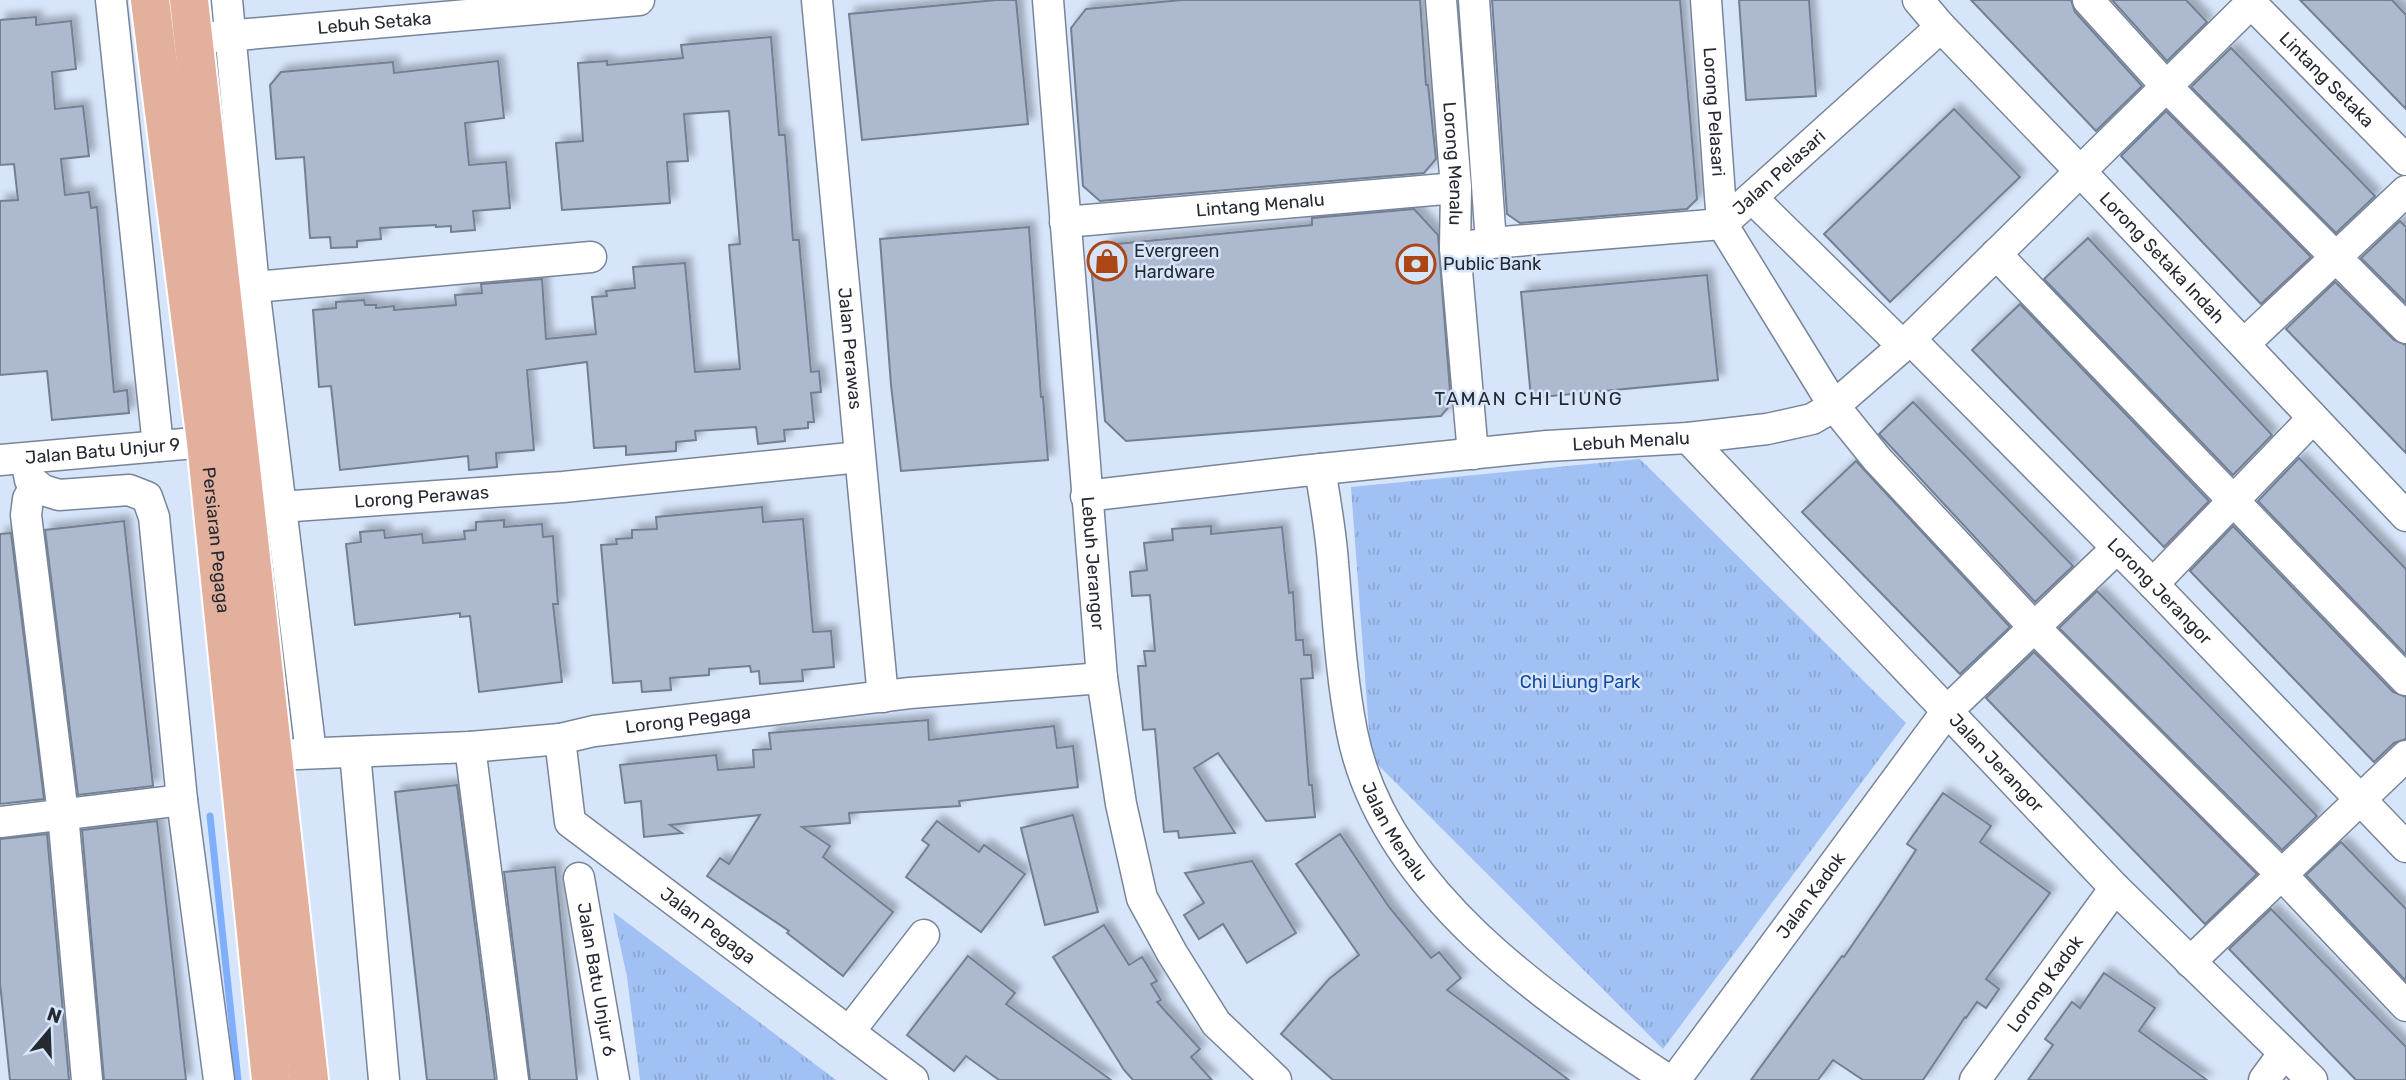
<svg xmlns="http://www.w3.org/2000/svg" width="2406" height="1080" font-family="Rubik,sans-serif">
<defs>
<pattern id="grass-tufts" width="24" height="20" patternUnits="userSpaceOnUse" patternTransform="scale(1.75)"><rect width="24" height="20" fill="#a1c1f4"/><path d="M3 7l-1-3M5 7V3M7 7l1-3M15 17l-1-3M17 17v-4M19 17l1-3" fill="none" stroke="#8aa6d2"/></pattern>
<filter id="shadow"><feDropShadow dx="6" dy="-6" stdDeviation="3.5" flood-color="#0004"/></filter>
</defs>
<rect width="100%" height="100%" fill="#d7e5fb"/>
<g fill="url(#grass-tufts)">
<path d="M1640,459L1906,723L1663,1049L1371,758L1351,487Z"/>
<path d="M613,912L836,1080H640L627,977Z"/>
</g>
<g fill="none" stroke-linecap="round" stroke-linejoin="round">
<path stroke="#7faefb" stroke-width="7" d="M210,816L238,1080"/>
</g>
<g fill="#acb9ce" stroke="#737f93" stroke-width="2" filter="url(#shadow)">
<path d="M996,0H1016L1028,124L862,140L849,14Z"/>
<path d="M1182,0H1420L1426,85H1428L1436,159L1424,173L1100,201L1083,186L1071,28L1086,9Z"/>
<path d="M1492,0H1680L1697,199L1687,209L1520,223L1507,214Z"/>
<path d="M1739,0H1809L1816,96L1746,100Z"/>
<path d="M1971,0H2071L2075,12L2142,86L2096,131Z"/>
<path d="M2112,0H2186L2207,22L2167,61Z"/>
<path d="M2300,0H2392L2406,15V109Z"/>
<path d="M36,17V25L71,21L76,69L52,72L55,109L83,106L89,156L61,159L65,195L89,192L91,208L97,207L114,392L127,390L129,413L52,420L47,371L0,375V201L18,200L14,164L0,165V20Z"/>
<path d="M771,37L779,135H785L793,240H799L811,372L819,371L821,392L811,393L814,422H808V428L784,430L785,441L758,444L756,427L695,431L696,440L676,442V451L626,455V446L594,448L587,362L527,370L534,450L496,453L497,467L469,470L468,456L340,470L331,386L319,387L313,310L336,308V302L364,300L365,305H376V308L394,306V310L456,305L455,295L482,293L481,284L542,279L546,339L596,334L592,297L607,296L606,291L635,288L633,267L685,263L695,372L740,369L729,245L740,244L729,111L684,114L688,161L667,162L670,203L562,210L556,143L583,141L578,63L607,61V65L683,58L681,45Z"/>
<path d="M2231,48L2375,196L2336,233L2191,87Z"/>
<path d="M498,61L504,118L465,123L469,165L506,162L510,208L473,211L475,230L451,232V226L436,227V225L380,228L381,239L357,241V247L331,248L330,237L310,238L304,157L276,159L270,85L281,72L393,62L394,73Z"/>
<path d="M1954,109L2020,177L1890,302L1824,234Z"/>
<path d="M2166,111L2311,257L2261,304L2121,156Z"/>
<path d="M1414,209L1438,235L1451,404L1441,416L1126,441L1105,421L1091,264L1106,245L1312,225V218Z"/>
<path d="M2400,221L2406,227V303L2361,258Z"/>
<path d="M1029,227L1041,397H1043L1048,460L901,471L891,385L880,239Z"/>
<path d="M2088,238L2272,435L2233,475L2044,279Z"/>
<path d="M1707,275L1718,380L1531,398L1521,292Z"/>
<path d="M2335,282L2394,340L2406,345V453L2286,329Z"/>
<path d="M2020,304L2209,501L2164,547L1972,350Z"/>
<path d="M1913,402L2073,566L2035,602L1879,434Z"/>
<path d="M2299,458L2406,569V655L2258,501Z"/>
<path d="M1856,461L2010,627L1960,674L1802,512Z"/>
<path d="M762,507L763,522L803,519L813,632L831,631L834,667L802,670L803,681L760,684L759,671L751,672L750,666L709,669V675L670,678L671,690L642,692L641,681L613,683L601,545L617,544L616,539L632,538V530L657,529L656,517Z"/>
<path d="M504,520V527L542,524L543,537L553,536L558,604H553L562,682L479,692L470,616L460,617V613L355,625L346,544L361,542L360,532L384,530L385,538L422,534L423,543L465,539L464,531L476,530V522Z"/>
<path d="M124,521L153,786L78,795L45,530Z"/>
<path d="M1211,526V534L1282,527L1289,593L1293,592L1296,640H1303L1304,655H1311L1313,678L1301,679L1309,785H1312L1315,817L1266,821L1218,753L1194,768L1235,833L1179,838L1178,831L1164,832L1155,729L1143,730L1138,666H1146L1144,651H1155L1150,595L1132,596L1130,572L1147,570L1144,543L1173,540L1172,529Z"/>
<path d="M2233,526L2393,692L2406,697V739L2394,743L2374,762L2190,571Z"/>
<path d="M11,533L44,799L0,804V534Z"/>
<path d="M2097,591L2317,816L2282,850L2059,628Z"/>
<path d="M2034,652L2257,874L2205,924L1986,698Z"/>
<path d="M928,720L929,740L1054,726L1057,748L1073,746L1078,787L959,801L960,806L849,813L850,823L802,827L830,846L823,857L893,912L843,976L787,933L789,931L707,876L720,858L729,864L760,815L670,825L682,833L644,837L641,801L625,803L620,765L716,755L718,770L754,767L753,750L771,749L769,733Z"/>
<path d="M457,785L495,1080H427L395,792Z"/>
<path d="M1943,793L1991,826L1980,842L2050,893L1986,979L1999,989L1986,1008L1977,1002L1966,1018L1965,1017L1923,1080H1863L1833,1060L1818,1080H1751L1842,956L1844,957L1881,903L1916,850L1907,844Z"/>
<path d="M1073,815L1098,912L1045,925L1021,828Z"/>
<path d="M157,821L186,1080H104L82,830Z"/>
<path d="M937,821L979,852L984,845L1025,874L981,932L906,877L929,845L922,840Z"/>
<path d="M47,834L69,1080H10L0,983V839Z"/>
<path d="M1340,834L1389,907L1431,958L1439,952L1461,978L1447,990L1569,1080H1333L1281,1034L1329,979L1359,955L1296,864Z"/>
<path d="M2341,842L2406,909V981L2306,875Z"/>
<path d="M1252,861L1296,933L1247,963L1223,924L1199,939L1184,915L1204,903L1185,873Z"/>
<path d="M555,867L577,1080H530L504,872Z"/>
<path d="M2271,909L2406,1047V1080H2356L2229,949Z"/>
<path d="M1104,925L1129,965L1142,957L1157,981L1151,984L1161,1000L1157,1002L1200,1049L1191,1057L1212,1080H1133L1124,1070L1053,957Z"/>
<path d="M968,956L1015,993L1006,1004L1111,1080H999L966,1056L954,1071L907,1035Z"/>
<path d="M2104,973L2155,1008L2139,1031L2207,1080H2028L2053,1045L2045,1039L2072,1002L2080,1008Z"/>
</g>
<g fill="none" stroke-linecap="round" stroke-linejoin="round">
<defs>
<g id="minor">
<path d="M111,0L158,446"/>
<path d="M227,0L254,287L311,753"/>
<path id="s1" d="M817,0L883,697"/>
<path id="s2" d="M1048,0L1102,678L1121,804L1142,898L1172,953L1216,1023L1276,1080"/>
<path id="s3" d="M1441,0L1456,188L1455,248L1473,454"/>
<path d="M1474,0L1491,243"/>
<path id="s4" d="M1706,0L1722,224L1834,406L1877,459L2034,627L2282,875L2406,1006"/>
<path id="s5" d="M1918,0L1941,27L2080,171L2406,516"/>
<path d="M2088,0L2166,86L2406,328"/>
<path id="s6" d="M2248,0L2406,160"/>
<path id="s7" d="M214,37L639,0"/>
<path d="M1753,199L1903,346"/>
<path id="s8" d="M1065,222L1456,188"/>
<path id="s9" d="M1455,248L1491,243L1722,224L1941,27"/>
<path d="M1996,254L2406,680"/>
<path d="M254,287L591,257"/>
<path id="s10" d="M1910,339L2153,584L2406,847"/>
<path d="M2244,344L2406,191"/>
<path id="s11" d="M1688,438L2115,888L2312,1080"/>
<path d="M26,459L30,480L43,490L59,495L129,490L147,497L154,517L182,800L219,1080"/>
<path id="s12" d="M0,460L206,442"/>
<path id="s13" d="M1320,469C1325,500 1331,532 1333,563C1338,620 1341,676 1352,732C1383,890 1543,997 1668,1080"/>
<path d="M36,485L28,499L26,515L63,814L87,1080"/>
<path id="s14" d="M1086,496L1302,471L1547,446L1688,438L1767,429L1812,419L1834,406L1903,346L2251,3"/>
<path id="s15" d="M280,507L563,487L860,457"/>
<path d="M2153,584L2313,418"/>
<path id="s16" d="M560,739L570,822L913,1080"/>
<path d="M470,747L513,1080"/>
<path d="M355,752L384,1080"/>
<path id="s17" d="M274,755L470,747L560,739L594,731L910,693L1102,678"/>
<path d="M0,822L182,800"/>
<path id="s18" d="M579,878L614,1080"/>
<path d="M2190,962L2406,756"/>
<path d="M849,1032L924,935"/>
<path id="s19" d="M1675,1080L1947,711L2117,548"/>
<path id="s20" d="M1975,1080L2115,888"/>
<path d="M2264,1080L2283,1054"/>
</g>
<g id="major">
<path id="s21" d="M150,0L206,442L271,1080"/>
<path d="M189,0L309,1080"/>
</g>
</defs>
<use href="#minor" stroke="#788599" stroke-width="33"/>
<use href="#major" stroke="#fff" stroke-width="42"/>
<use href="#minor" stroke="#fff" stroke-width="30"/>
<use href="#major" stroke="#e2b09c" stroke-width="38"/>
</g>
<defs>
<symbol id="shop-ring" viewBox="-11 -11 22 22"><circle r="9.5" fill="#d7e5fb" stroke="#ab4714" stroke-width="1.5"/><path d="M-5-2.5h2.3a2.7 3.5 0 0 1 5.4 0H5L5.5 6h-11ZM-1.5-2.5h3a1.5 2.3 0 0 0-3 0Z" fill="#ab4714"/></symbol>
<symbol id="bank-ring" viewBox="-11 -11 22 22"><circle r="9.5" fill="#d7e5fb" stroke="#ab4714" stroke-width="1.5"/><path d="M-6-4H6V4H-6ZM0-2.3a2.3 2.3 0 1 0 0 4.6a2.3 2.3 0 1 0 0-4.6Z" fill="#ab4714"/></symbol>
</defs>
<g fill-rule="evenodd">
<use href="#shop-ring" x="1085" y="239" width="44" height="44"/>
<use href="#bank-ring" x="1394" y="242" width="44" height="44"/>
</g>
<g text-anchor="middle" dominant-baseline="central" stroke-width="5" stroke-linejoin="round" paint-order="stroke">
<g font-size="18" fill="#252a32" stroke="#d7e5fb">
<text stroke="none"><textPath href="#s7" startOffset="161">Lebuh Setaka</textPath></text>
<text stroke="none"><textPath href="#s6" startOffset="112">Lintang Setaka</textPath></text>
<text stroke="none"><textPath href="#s4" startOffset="112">Lorong Pelasari</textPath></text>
<text stroke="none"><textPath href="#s3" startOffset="164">Lorong Menalu</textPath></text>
<text stroke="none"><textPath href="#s9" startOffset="345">Jalan Pelasari</textPath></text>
<text stroke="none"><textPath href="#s8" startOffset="196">Lintang Menalu</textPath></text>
<text stroke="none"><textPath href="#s5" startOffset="355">Lorong Setaka Indah</textPath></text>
<text stroke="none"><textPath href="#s1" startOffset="350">Jalan Perawas</textPath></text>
<text stroke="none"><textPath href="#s14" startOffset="548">Lebuh Menalu</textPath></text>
<text stroke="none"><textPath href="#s12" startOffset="103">Jalan Batu Unjur 9</textPath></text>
<text stroke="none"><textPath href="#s15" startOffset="142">Lorong Perawas</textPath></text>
<text stroke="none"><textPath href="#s21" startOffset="544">Persiaran Pegaga</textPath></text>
<text stroke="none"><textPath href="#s2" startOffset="565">Lebuh Jerangor</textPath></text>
<text stroke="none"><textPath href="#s10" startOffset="355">Lorong Jerangor</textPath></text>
<text stroke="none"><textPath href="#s17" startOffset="416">Lorong Pegaga</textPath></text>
<text stroke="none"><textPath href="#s11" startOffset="448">Jalan Jerangor</textPath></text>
<text stroke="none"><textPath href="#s13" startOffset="374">Jalan Menalu</textPath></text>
<text stroke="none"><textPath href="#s19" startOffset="229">Jalan Kadok</textPath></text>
<text stroke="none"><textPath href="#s16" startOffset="256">Jalan Pegaga</textPath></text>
<text stroke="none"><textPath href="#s18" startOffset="103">Jalan Batu Unjur 6</textPath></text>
<text stroke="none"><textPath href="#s20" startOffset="119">Lorong Kadok</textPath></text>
</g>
<g font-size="18" fill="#252a32" stroke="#d7e5fb" text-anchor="start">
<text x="1134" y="251">Evergreen<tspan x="1134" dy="21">Hardware</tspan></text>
<text x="1443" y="264">Public Bank</text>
</g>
<g font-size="18" fill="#164ca3" stroke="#d7e5fb">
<text x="1580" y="682">Chi Liung Park</text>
</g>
<g font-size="19" letter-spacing="2" fill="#252a32" stroke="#d7e5fb">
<text x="1529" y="398">TAMAN CHI LIUNG</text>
</g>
</g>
<g transform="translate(49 1031) rotate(19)" stroke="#d7e5fb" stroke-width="5" paint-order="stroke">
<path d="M0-5L12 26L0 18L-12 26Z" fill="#252a32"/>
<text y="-10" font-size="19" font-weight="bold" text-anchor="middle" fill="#252a32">N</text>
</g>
</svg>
